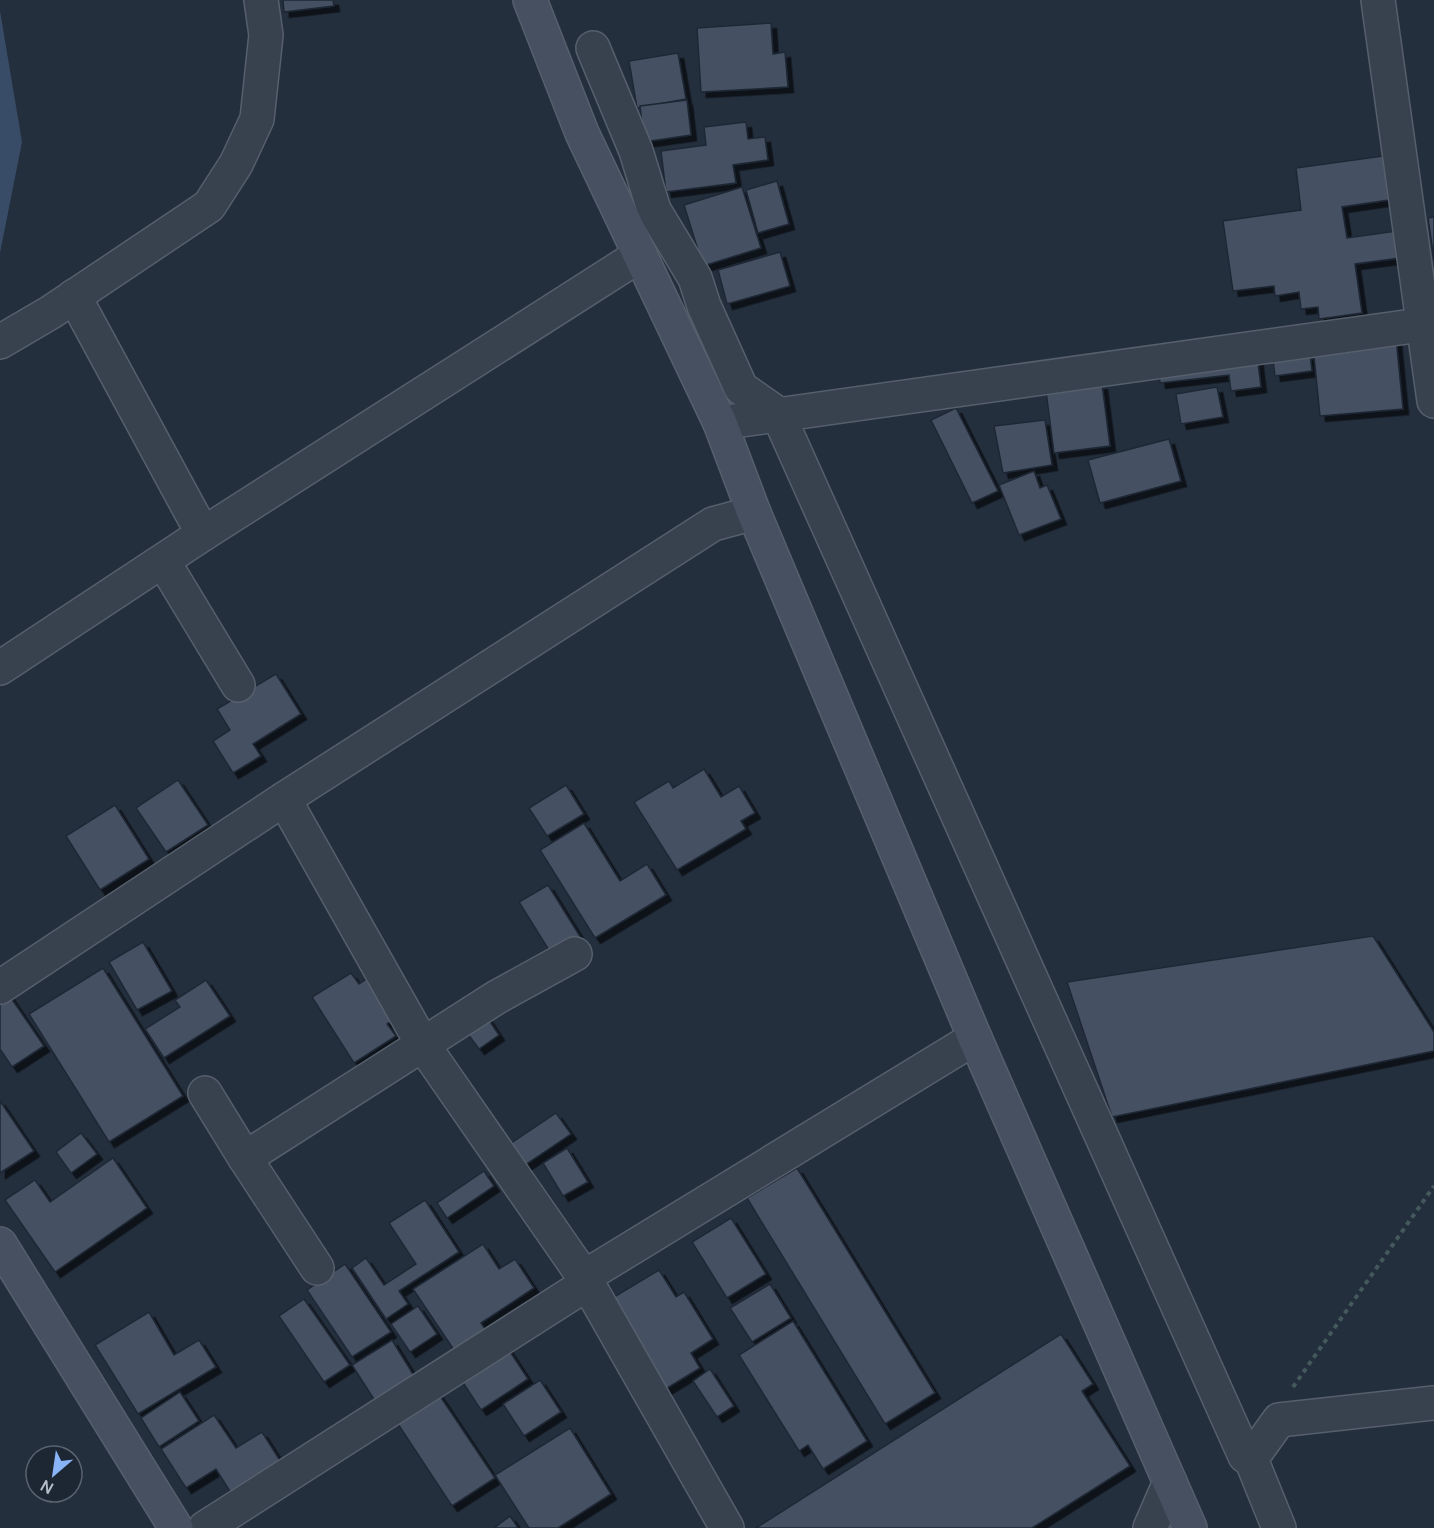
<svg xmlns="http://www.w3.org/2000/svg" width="1434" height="1528" font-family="Manrope,sans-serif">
<defs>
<filter id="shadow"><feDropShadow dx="5.5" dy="5.5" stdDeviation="0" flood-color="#0009"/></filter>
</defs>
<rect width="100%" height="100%" fill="#242f3e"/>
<path fill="#394c67" d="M0,11L22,142L0,253Z"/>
<g fill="#455162" stroke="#1f2835" stroke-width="1.5" filter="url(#shadow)">
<path d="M283,0H333L334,6L284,12Z"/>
<path d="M771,23L773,54L785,52L788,87L701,92L697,28Z"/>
<path d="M678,53L686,99L637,108L629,61Z"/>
<path d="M687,100L691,135L644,142L640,106Z"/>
<path d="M746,122L748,139L765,137L768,160L733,165L736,183L666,192L661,151L706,145L704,127Z"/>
<path d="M1383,156L1389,200L1342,207L1347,238L1397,231L1400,258L1355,264L1362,313L1319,319L1318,307L1301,309L1299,292L1275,296L1274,286L1233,291L1223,221L1301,210L1296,168Z"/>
<path d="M777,181L789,224L758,233L746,190Z"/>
<path d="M742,187L761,248L703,266L684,205Z"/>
<path d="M1434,217V259L1428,218Z"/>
<path d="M780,252L790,286L727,304L718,270Z"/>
<path d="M1396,338L1403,409L1320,416L1313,346Z"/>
<path d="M1310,354L1312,371L1275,376L1273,359Z"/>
<path d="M1257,355L1261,387L1231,391L1229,375L1160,383L1158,366Z"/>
<path d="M1102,384L1110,446L1054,453L1046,391Z"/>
<path d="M1217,387L1223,417L1181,424L1176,394Z"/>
<path d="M956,408L998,491L972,503L931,420Z"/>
<path d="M1045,420L1052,465L1003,473L994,426Z"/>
<path d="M1169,439L1181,481L1100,503L1088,460Z"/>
<path d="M1034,471L1040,488L1047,485L1061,519L1019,535L999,485Z"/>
<path d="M276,674L301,714L253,744L261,756L233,773L213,741L230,730L217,709Z"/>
<path d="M704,769L721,797L739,786L755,813L741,821L746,829L677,870L634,802L669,781L673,788Z"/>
<path d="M178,780L208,825L166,852L136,808Z"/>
<path d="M566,785L584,814L547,836L529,808Z"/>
<path d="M115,805L149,859L100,890L66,836Z"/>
<path d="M584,823L620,881L647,864L666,895L595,938L540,850Z"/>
<path d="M548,885L581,938L552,955L519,902Z"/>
<path d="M1373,936L1434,1032V1051L1112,1117L1067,982Z"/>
<path d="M143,942L172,991L137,1010L109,962Z"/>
<path d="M103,968L183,1096L109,1142L29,1014Z"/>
<path d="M351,973L359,984L368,978L395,1019L387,1024L396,1036L354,1063L312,997Z"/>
<path d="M206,980L230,1016L164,1058L145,1029L180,1007L175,1000Z"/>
<path d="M7,992L44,1046L12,1067L0,1049V996Z"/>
<path d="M483,1011L499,1035L479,1049L462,1026Z"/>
<path d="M0,1101L34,1151L0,1173Z"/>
<path d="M556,1113L571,1134L519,1169L504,1148Z"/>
<path d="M81,1133L97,1154L71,1173L56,1152Z"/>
<path d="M567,1148L588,1182L563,1196L543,1163Z"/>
<path d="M113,1158L147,1208L55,1272L5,1200L35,1180L50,1202Z"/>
<path d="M797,1168L935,1393L885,1424L747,1198Z"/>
<path d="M484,1171L494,1186L447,1218L437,1203Z"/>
<path d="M425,1200L459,1252L399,1291L408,1304L386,1319L352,1268L366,1258L384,1285L416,1264L389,1223Z"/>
<path d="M731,1218L766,1274L727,1298L692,1242Z"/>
<path d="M483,1244L499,1269L515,1259L534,1288L481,1323L489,1335L458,1356L413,1289Z"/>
<path d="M345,1264L391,1332L352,1357L307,1290Z"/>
<path d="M659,1270L676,1297L684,1292L713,1339L691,1353L700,1368L664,1390L609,1300Z"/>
<path d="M770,1284L791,1318L752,1342L730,1308Z"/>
<path d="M304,1299L350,1365L324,1382L279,1316Z"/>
<path d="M418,1306L437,1334L410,1352L391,1324Z"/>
<path d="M149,1312L174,1355L199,1340L216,1367L138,1414L95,1345Z"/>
<path d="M793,1321L867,1441L823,1469L808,1445L799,1451L739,1355Z"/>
<path d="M1061,1334L1093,1384L1082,1391L1130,1466L1032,1528H756Z"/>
<path d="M392,1340L416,1379L377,1404L352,1365Z"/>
<path d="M507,1347L528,1379L481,1410L460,1378Z"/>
<path d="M710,1369L734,1406L717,1417L693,1381Z"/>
<path d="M540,1380L561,1412L524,1436L503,1404Z"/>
<path d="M180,1392L199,1421L159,1447L141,1418Z"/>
<path d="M438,1393L495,1478L452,1506L396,1421Z"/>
<path d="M214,1415L236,1448L262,1432L281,1462L231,1493L216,1469L186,1488L161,1449Z"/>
<path d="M570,1428L611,1494L558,1528H529L495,1475Z"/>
<path d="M510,1516L518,1528H494Z"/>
</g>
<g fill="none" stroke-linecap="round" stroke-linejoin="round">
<defs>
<g id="street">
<path d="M1378,0L1434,401"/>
<path d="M593,48L636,151L654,210L695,278L704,306L741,388L778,414L1245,1456"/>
<path d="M74,296L203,534"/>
<path d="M0,342L51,312L209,206L236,164L257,119L266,35L261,0"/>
<path d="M720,423L1434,323"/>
<path d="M163,561L238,685"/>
<path d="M0,668L203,534L640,255"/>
<path d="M284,799L423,1045L584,1277L727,1528"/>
<path d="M0,987L284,799L713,524L754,513"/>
<path d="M205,1093L245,1158"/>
<path d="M317,1268L245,1158L497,997L575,954"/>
<path d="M205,1528L585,1285L584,1277L975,1038"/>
<path d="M1150,1528L1170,1482"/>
<path d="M1279,1528L1251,1459L1279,1420L1434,1403"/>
</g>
<g id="secondary">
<path d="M530,0L582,133L720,423L754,513L975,1038L1190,1528"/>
<path d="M0,1244L176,1528"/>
</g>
</defs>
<use href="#street" stroke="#565f6c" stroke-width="36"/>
<use href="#secondary" stroke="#565f6c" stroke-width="36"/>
<path stroke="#44595c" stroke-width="4" stroke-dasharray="4.5 4.5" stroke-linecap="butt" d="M1293,1387L1434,1186"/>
<use href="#street" stroke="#38414e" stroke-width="33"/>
<use href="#secondary" stroke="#465061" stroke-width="33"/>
</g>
<g transform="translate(54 1474) rotate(209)"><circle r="28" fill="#1d2633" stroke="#59626f" stroke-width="1.5"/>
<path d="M0-4.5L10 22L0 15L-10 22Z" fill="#8ab4f8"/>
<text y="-9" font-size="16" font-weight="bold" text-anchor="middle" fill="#b4bcc9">N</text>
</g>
</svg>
